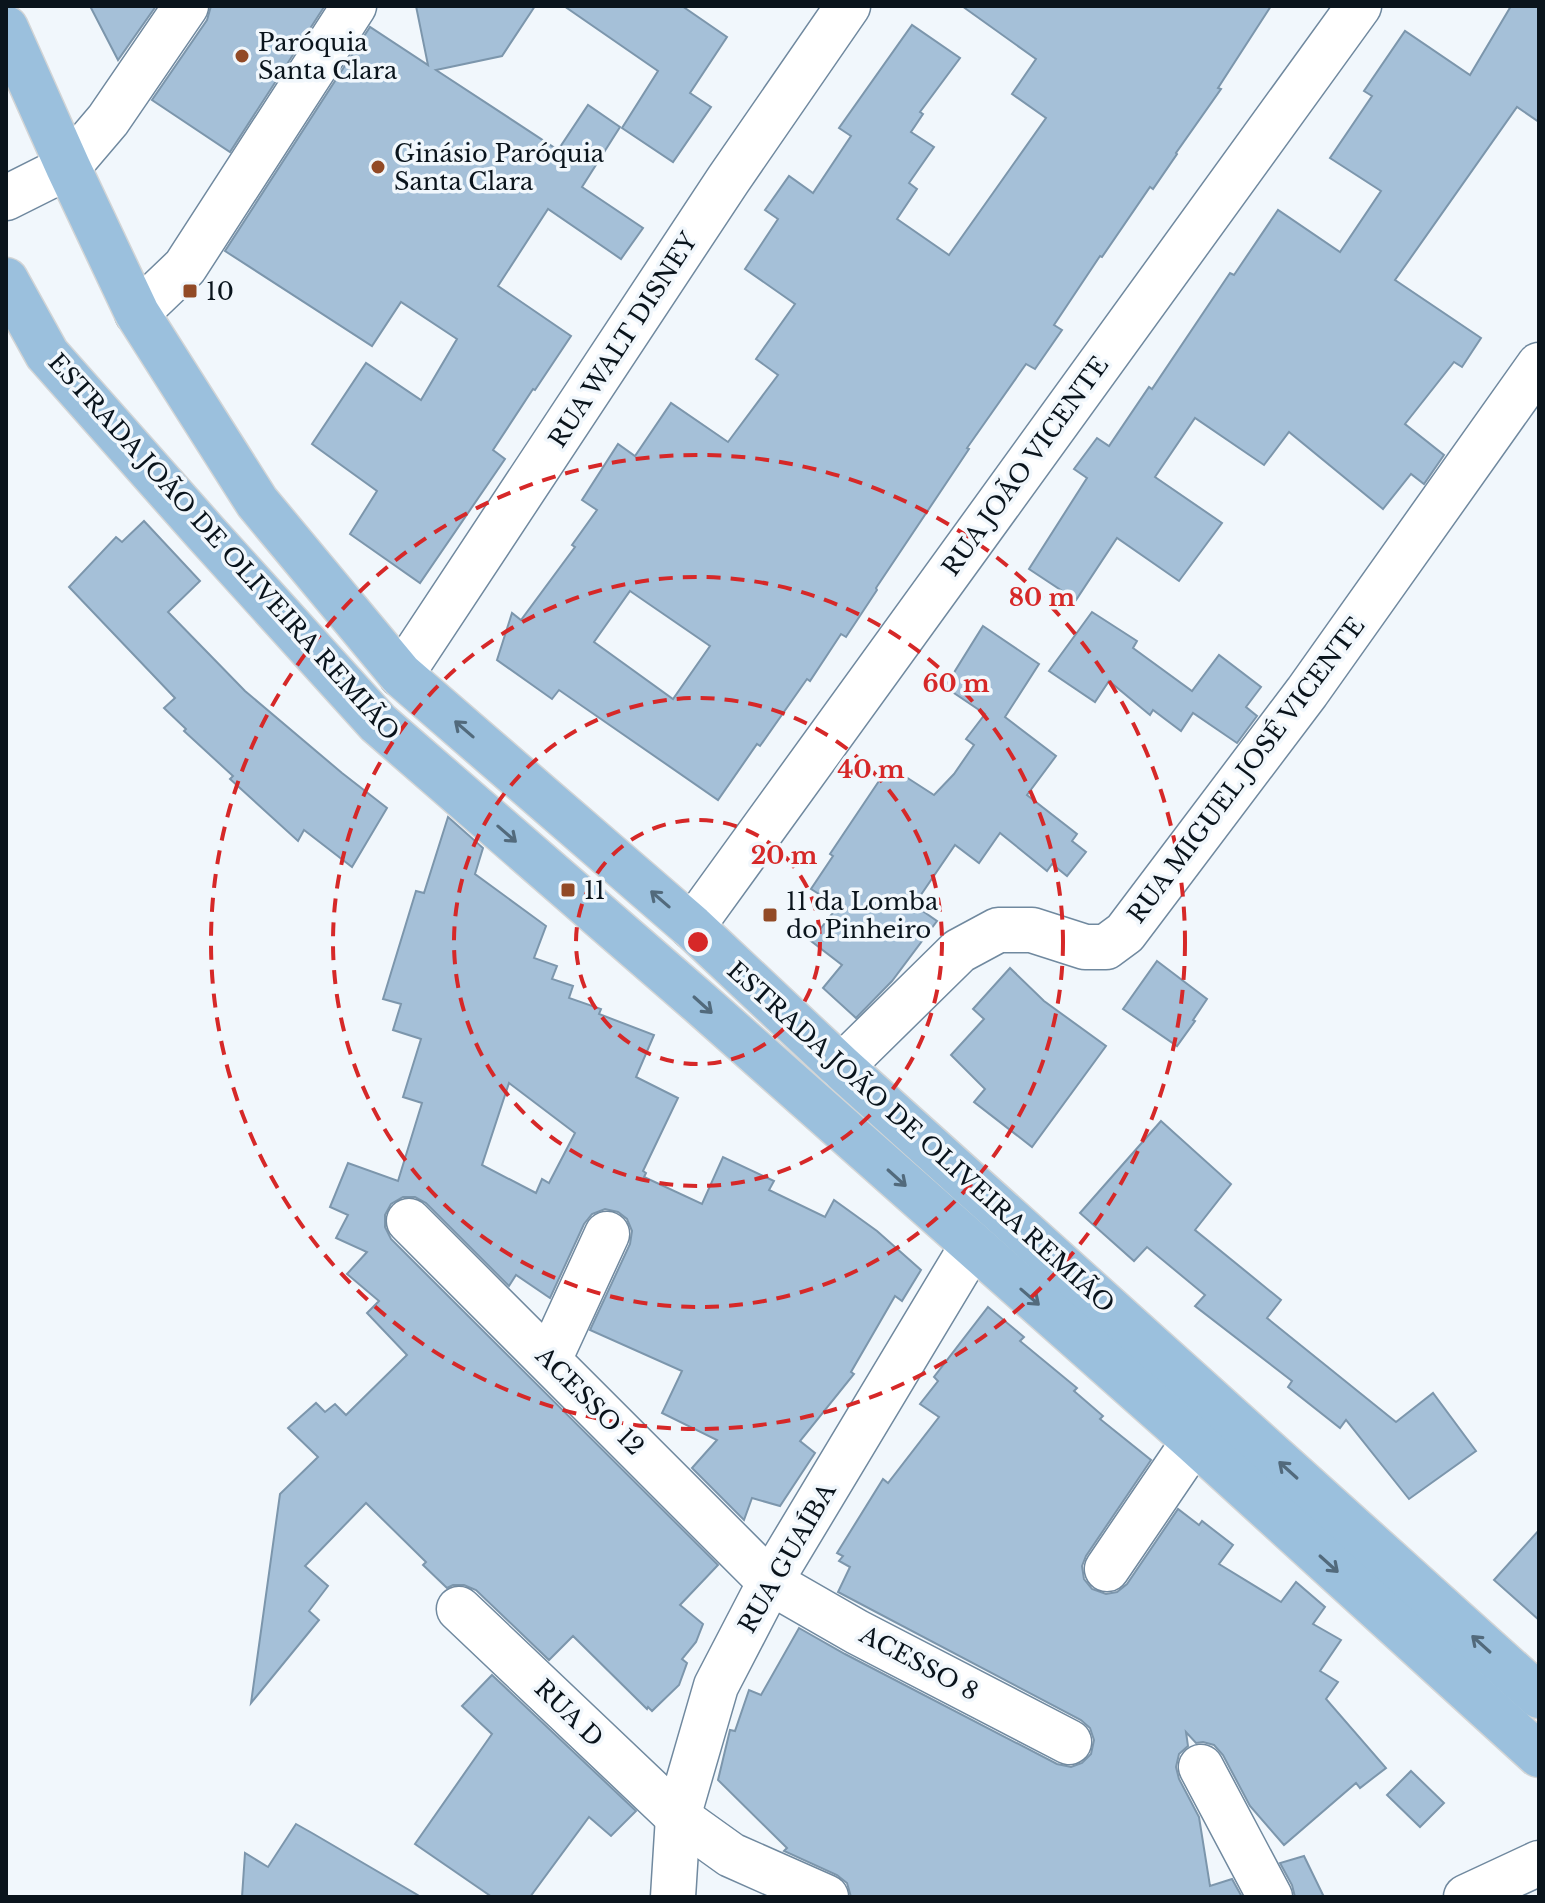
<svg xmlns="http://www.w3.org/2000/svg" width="1545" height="1903" font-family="'Libre Baskerville',serif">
<rect width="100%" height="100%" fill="#f1f7fc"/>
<g fill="#a5c0d8" stroke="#7c96ac" stroke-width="2" fill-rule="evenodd">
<path d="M90,6H156L118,60Z"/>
<path d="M211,6L324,7L230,152L152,100L207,20Z"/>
<path d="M416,6H535L502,56L436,70L558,150L588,105L620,127L582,187L643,228L621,259L548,209L498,286L571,336L535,390L533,389L493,450L505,459L420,583L350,534L377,491L312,444L366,363L421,400L457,339L401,302L372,346L225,251L370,27L428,65Z"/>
<path d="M564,6H682L727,37L690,93L711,107L673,162L622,128L658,71Z"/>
<path d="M962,6H1271L1218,88L1221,89L1176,153L1177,154L1153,189L1150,187L1102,257L1100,256L1054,325L1062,330L1035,369L1026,364L967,448L969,449L876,588L877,590L846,637L841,634L810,681L807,679L760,746L757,744L718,800L559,690L552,699L497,660L512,613L521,620L575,547L572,545L597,510L582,500L618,444L635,456L671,403L728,442L778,375L756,359L795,304L745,269L778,219L765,210L789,176L813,193L851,136L839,128L912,25L960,58L920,112L923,114L911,132L934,147L909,183L917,189L897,219L949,255L993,193L1046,118L1012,94L1036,59ZM630,591L710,646L673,699L594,642Z"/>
<path d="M1511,6H1539V122L1517,107L1395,280L1481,338L1462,367L1454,362L1405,424L1444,455L1424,484L1411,474L1383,509L1289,432L1264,465L1195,418L1155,477L1222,523L1179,581L1117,538L1076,600L1029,569L1087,478L1074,469L1097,438L1109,446L1149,387L1152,389L1230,273L1234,275L1278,210L1340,252L1381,191L1330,158L1372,96L1364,91L1405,31L1470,75Z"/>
<path d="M144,521L200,581L168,612L245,691L342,773L387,808L352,867L304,830L298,841L230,779L233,776L184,731L186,729L164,708L175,698L69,587L116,537L122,542Z"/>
<path d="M1092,612L1137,641L1133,648L1192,691L1219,655L1261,687L1246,707L1257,716L1237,743L1193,713L1181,731L1153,710L1150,715L1109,681L1095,702L1049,671Z"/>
<path d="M983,626L1039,664L1005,717L1056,756L1027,795L1077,834L1072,841L1086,852L1067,876L1052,864L1047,871L1000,833L979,863L955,845L914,905L937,921L892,981L856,1018L823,988L842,965L811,941L838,906L811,889L833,856L830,854L889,766L934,795L954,774L974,745L966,739L985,714L945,687Z"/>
<path d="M448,817L483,848L475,874L546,926L534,958L557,966L552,979L573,986L569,998L601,1009L599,1014L654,1035L636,1077L678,1098L643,1171L646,1173L644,1177L702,1204L723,1157L774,1181L769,1190L825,1217L834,1200L877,1231L921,1270L902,1301L895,1296L851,1372L854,1374L800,1441L815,1453L780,1506L752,1498L744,1520L692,1468L717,1440L662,1413L682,1371L590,1330L630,1244L632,1231L627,1219L618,1212L605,1209L592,1214L584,1224L550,1298L516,1275L509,1286L426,1203L415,1197H403L391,1204L385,1215V1227L391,1239L718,1565L680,1605L703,1624L696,1642L682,1659L687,1663L679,1685L652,1711L648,1707L647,1709L573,1636L549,1660L476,1590L464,1585H453L447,1588L423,1565L426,1562L366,1503L305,1566L328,1586L309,1611L319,1620L251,1703L280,1494L318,1457L288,1428L316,1403L325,1412L335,1404L346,1415L407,1355L367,1313L379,1301L347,1274L367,1252L336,1238L348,1215L330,1207L348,1163L398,1181L422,1103L403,1097L421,1039L393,1030L401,1004L383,999L416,891L424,893ZM509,1083L575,1133L549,1183L542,1179L536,1193L482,1165Z"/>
<path d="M1157,961L1207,999L1193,1020L1195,1021L1177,1046L1123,1009Z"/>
<path d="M1010,968L1044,1001L1106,1046L1032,1147L974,1102L985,1089L951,1055L984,1019L973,1009Z"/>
<path d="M1161,1121L1231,1184L1195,1230L1281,1300L1267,1318L1396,1422L1433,1393L1476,1451L1409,1499L1346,1420L1340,1428L1288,1387L1292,1381L1195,1306L1205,1295L1147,1247L1134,1261L1080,1213Z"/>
<path d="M988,1307L1024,1337L1020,1341L1077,1388L1074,1391L1103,1416L1100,1419L1151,1460L1086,1556L1082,1566L1084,1579L1092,1589L1106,1594L1117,1592L1127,1584L1178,1509L1199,1525L1202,1521L1233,1545L1219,1564L1281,1602L1296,1582L1325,1607L1313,1624L1341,1640L1320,1671L1338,1682L1326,1699L1386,1768L1360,1788L1356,1783L1284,1845L1250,1806L1223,1755L1214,1745L1203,1742L1196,1743L1186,1732L1188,1746L1179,1754L1176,1767L1179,1779L1199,1817L1210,1886L1232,1879L1242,1897H851L847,1883L837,1875L784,1851L787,1848L718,1780L730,1730L735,1731L749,1690L761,1695L799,1628L845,1654L1057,1764L1071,1767L1082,1763L1091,1754L1094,1740L1090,1728L1081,1720L838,1592L850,1567L839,1561L843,1556L837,1553L883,1479L888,1483L939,1417L920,1404L938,1381L934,1377Z"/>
<path d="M1539,1530V1620L1494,1580Z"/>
<path d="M492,1675L636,1811L611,1836L589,1817L530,1897H492L415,1844L492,1734L462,1706Z"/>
<path d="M1411,1771L1444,1803L1420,1827L1387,1795Z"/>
<path d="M296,1824L312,1833L421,1897H242L245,1853L268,1867Z"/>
<path d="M1304,1856L1324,1897H1295L1292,1885L1280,1863Z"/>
</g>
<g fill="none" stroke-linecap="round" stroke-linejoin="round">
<defs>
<g id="minor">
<path d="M6,198L68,167L108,120L186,6"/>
<path d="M137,313L185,267L354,6"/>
<path d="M401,675L728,180L848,6"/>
<path d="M692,927L1359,6"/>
<path d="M841,1067L959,951L998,930H1032L1085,947H1106L1125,933L1307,692L1539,365"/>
<path d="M409,1221L770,1582L857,1632L1069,1742"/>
<path d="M549,1360L607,1234"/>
<path d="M1107,1569L1194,1441"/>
<path d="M459,1609L678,1817L731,1855L826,1897"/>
<path d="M1201,1767L1270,1897"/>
<path d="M673,1897L678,1817L716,1686L770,1582L972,1246"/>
<path d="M1466,1897L1539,1863"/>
</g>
<g id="major">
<path d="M6,28L68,167L137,313L257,502L401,675L692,927L841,1067L1539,1696"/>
<path d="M6,280L47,354L204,531L378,723L699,1002L1194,1441L1539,1755"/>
</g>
</defs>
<use href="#minor" stroke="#70899f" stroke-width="47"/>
<use href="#major" stroke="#d3d5d6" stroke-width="47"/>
<use href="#minor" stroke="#fff" stroke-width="44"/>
<use href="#major" stroke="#9bc0dd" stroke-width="44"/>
</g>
<defs><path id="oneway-shaft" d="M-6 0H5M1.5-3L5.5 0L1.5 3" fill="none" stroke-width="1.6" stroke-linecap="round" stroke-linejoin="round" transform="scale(2)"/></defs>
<g stroke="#526a7c">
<use href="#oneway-shaft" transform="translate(464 729) rotate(-139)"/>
<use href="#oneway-shaft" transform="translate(507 834) rotate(41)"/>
<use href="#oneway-shaft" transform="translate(660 899) rotate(-139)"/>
<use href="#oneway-shaft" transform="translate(703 1005) rotate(42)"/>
<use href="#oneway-shaft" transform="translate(897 1178) rotate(42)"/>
<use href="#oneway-shaft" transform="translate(1030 1297) rotate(41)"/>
<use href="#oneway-shaft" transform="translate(1288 1470) rotate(-138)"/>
<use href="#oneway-shaft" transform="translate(1329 1564) rotate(42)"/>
<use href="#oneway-shaft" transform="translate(1481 1644) rotate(-138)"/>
</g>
<g fill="none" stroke="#d62828" stroke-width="4" stroke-dasharray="14 10">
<circle cx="698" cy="942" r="122"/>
<circle cx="698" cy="942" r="244"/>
<circle cx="698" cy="942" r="365"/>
<circle cx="698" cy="942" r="487"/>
</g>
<g fill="#924a26" stroke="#f1f7fc" stroke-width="3">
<circle cx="242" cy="56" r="8"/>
<circle cx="378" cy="167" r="8"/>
<rect x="182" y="283" width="16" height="16" rx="4"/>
<rect x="560" y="882" width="16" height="16" rx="4"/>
<rect x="762" y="907" width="16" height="16" rx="4"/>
</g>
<g text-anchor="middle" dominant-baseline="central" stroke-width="7" stroke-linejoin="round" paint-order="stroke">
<g font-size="24" fill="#0a141c" stroke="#f1f7fc" text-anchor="start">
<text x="258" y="42">Paróquia<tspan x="258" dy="28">Santa Clara</tspan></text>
<text x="394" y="153">Ginásio Paróquia<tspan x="394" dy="28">Santa Clara</tspan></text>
<text x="206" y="291">10</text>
<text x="584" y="890">11</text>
<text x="786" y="901">11 da Lomba<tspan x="786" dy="28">do Pinheiro</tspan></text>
</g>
<g font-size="24" fill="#0a141c" stroke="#f1f7fc">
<text transform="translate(623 340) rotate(-57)">RUA WALT DISNEY</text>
<text transform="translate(1025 466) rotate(-54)">RUA JOÃO VICENTE</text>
<text transform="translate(224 547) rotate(48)">ESTRADA JOÃO DE OLIVEIRA REMIÃO</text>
<text transform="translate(1246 770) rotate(-53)">RUA MIGUEL JOSÉ VICENTE</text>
<text transform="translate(921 1137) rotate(42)">ESTRADA JOÃO DE OLIVEIRA REMIÃO</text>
<text transform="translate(590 1401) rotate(45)">ACESSO 12</text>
<text transform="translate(787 1558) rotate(-60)">RUA GUAÍBA</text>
<text transform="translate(919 1663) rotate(28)">ACESSO 8</text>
<text transform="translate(569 1713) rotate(44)">RUA D</text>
</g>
</g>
<circle cx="698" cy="942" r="12" fill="#d62828" stroke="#f1f7fc" stroke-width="4"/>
<g font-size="24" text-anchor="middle" font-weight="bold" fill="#d62828" stroke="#f1f7fc" stroke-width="7" stroke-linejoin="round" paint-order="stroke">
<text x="1042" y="606">80 m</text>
<text x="956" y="692">60 m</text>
<text x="871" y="778">40 m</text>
<text x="784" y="864">20 m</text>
</g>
<rect width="1545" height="1903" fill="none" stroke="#0a141c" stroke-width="16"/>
</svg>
